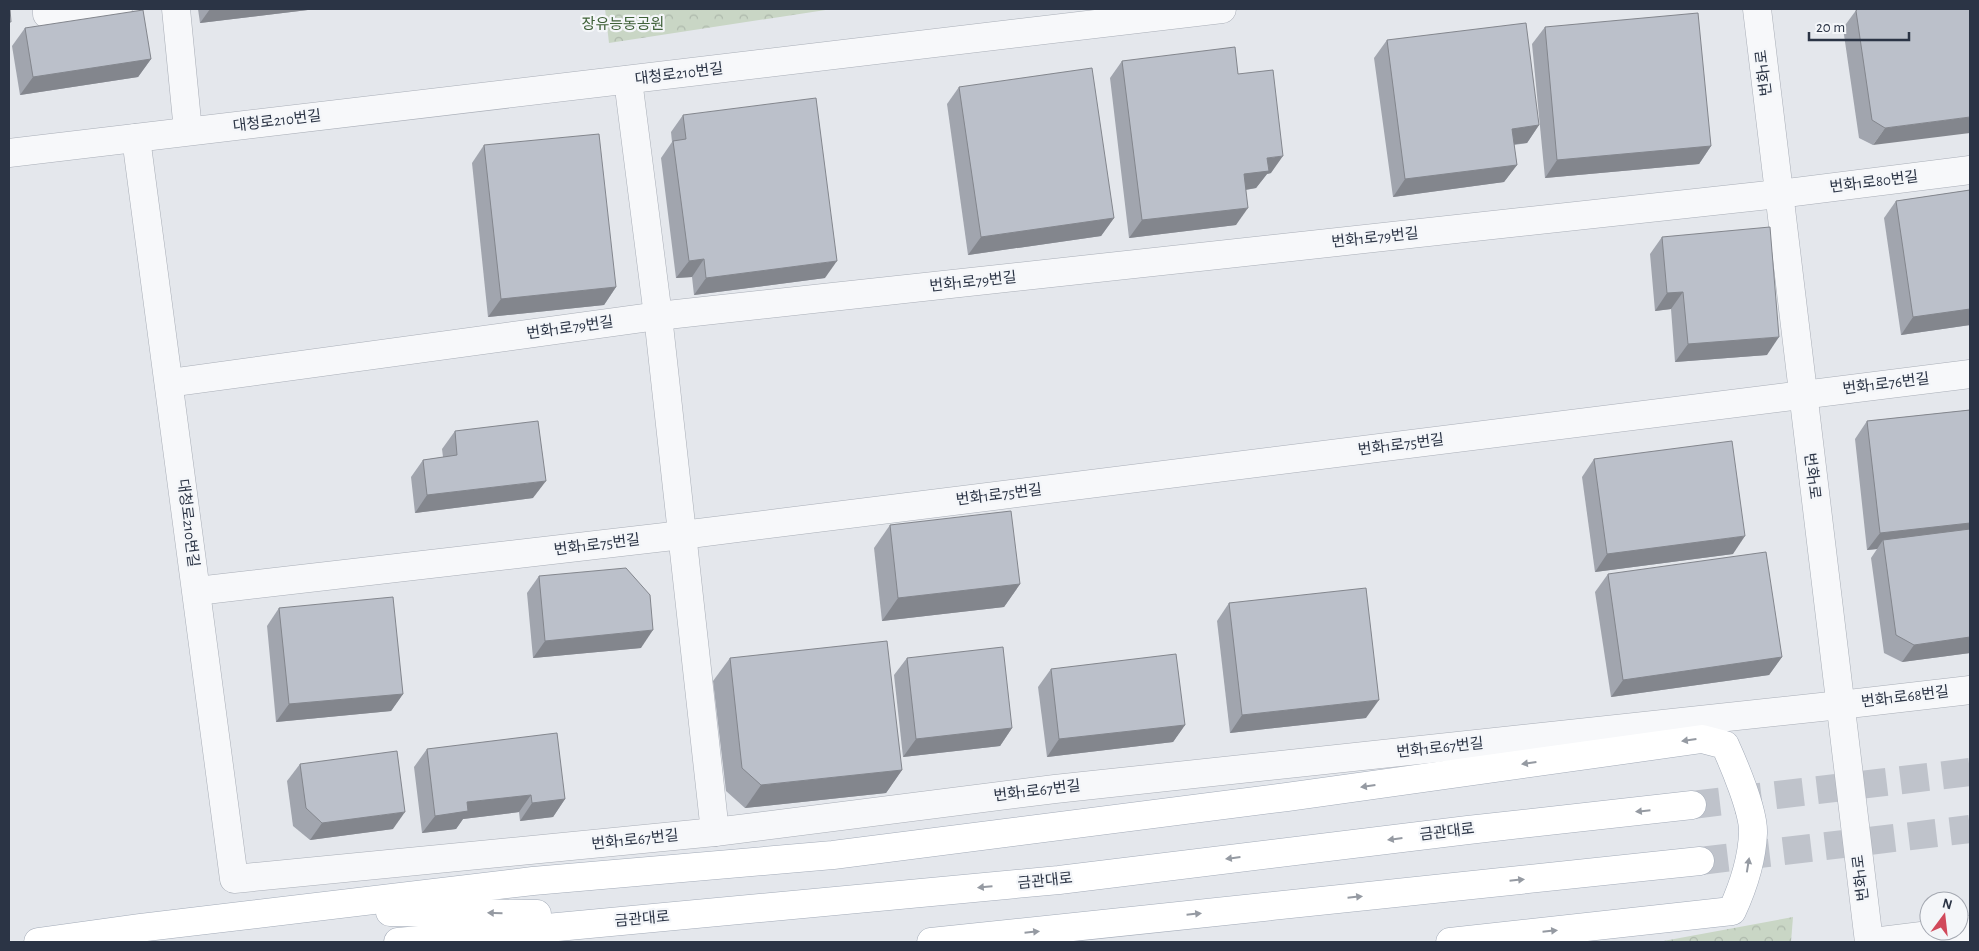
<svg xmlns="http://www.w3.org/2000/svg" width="1979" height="951" font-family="'Alegreya Sans','Noto Sans KR',sans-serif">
<defs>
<pattern id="park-crowns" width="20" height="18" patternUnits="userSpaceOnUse" patternTransform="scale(1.25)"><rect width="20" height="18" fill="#c9d6c5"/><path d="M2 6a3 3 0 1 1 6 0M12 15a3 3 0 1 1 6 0" fill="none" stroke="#adb8ab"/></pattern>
</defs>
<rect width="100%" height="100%" fill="#e4e7ec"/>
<g fill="url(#park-crowns)">
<path d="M605,9H832L609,43Z"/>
<path d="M1793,917L1791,942H1658Z"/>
</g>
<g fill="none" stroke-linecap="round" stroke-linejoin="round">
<g stroke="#bfc3cb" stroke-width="28" stroke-dasharray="28 14" stroke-linecap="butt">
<path d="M1692,805L1970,772"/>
<path d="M1700,861L1970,829"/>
</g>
<defs>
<g id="minor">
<path d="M47,9V14L118,9"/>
<path d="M176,9L188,131"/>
<path d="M1757,9L1869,942"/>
<path d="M628,80L658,316L715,832"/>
<path d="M136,138L234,879L715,832L1055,789L1840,705L1970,690"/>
<path d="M9,153L1222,9"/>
<path d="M169,383L658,316L1778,194L1970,170"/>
<path d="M197,591L682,535L1970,374"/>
<path d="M1873,942L1970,930"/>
</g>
<g id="major">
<path d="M390,912L537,914"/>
<path d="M38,942L139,928L533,881L833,855L1287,797L1702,739L1725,745C1734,765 1754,812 1753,833C1752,861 1743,887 1732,911L1450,942"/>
<path d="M398,942L1059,880L1468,830L1692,805"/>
<path d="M931,942L1700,861"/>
</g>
</defs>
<use href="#minor" stroke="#a9aeb7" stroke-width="29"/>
<use href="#major" stroke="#a3abb8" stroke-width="29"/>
<use href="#minor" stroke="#f7f8fa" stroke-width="28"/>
<use href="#major" stroke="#fff" stroke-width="28"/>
</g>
<g fill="#a1a5ae">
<path d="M198,9H316L200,23Z"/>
<path d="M1857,9H1970L1873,145L1859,138L1843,28Z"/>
<path d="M1545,27L1711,146L1699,164L1545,178L1532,44Z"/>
<path d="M25,28L151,59L138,77L20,95L12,46Z"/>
<path d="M1387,40L1539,125L1527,143L1514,145L1517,165L1504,182L1393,197L1374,58Z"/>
<path d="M1122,61L1238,74L1271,173L1267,174L1256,188L1246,190L1236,225L1129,238L1110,78Z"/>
<path d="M959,87L1114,218L1101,236L968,255L947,104Z"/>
<path d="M683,115L825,278L694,295L692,277L676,278L661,158L672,142L671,132Z"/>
<path d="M484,145L616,287L604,305L488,317L472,163Z"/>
<path d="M1970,190V325L1901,335L1884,218L1896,201Z"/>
<path d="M1662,237L1767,355L1675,362L1671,309L1655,311L1650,254Z"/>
<path d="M1970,410V653L1902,662L1884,653L1871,558L1877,549L1867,550L1855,439L1867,421Z"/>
<path d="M455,431L533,498L415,513L411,477L423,460L443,457L442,449Z"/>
<path d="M1594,459L1733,554L1595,572L1582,477Z"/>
<path d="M890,525L1020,584L1004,607L882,621L874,548Z"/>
<path d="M1608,574L1782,657L1769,675L1611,697L1595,592Z"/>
<path d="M539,576L641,648L533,658L527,593Z"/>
<path d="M1229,603L1366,718L1230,733L1217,621Z"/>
<path d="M279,608L403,694L391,711L276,722L267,626Z"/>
<path d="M730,658L902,770L886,793L745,808L726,791L713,681Z"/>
<path d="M907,658L1012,728L1000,746L903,757L894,675Z"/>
<path d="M1051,669L1185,725L1173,742L1047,757L1038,687Z"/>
<path d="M427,749L565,799L553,817L520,821L519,812L463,819L456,829L422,833L414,767Z"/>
<path d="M300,764L393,829L310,840L293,826L287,781Z"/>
</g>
<g fill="#83868d">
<path d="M210,9H316L200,23Z"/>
<path d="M151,59L138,77L20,95L33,77Z"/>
<path d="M1970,117V133L1873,145L1885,128Z"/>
<path d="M1539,125L1527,143L1499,146L1512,129Z"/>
<path d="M1711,146L1699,164L1545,178L1557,160Z"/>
<path d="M1283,156L1271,173L1267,174L1256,188L1231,192L1244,174L1267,158Z"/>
<path d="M1517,165L1504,182L1393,197L1405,179Z"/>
<path d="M1248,208L1236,225L1129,238L1142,220Z"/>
<path d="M1114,218L1101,236L968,255L981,237Z"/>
<path d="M704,259L692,277L676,278L689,261Z"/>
<path d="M837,261L825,278L694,295L706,278Z"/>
<path d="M616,287L604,305L488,317L501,299Z"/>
<path d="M1683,292L1671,309L1655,311L1667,293Z"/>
<path d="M1970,309V325L1901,335L1913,317Z"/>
<path d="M1779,337L1767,355L1675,362L1688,344Z"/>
<path d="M546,481L533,498L415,513L427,495Z"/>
<path d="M1970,523V539L1883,540L1877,549L1867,550L1880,533Z"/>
<path d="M1745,536L1733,554L1595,572L1607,554Z"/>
<path d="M1020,584L1004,607L882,621L898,598Z"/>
<path d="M653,630L641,648L533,658L545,641Z"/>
<path d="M1970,637V653L1902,662L1914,645Z"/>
<path d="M1782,657L1769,675L1611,697L1623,680Z"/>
<path d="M403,694L391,711L276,722L289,704Z"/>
<path d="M1379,700L1366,718L1230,733L1242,715Z"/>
<path d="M1185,725L1173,742L1047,757L1059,739Z"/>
<path d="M1012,728L1000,746L903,757L916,739Z"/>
<path d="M902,770L886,793L745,808L761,785Z"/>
<path d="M531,795L519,812L463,819L456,829L422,833L435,816L467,802Z"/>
<path d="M565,799L553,817L520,821L532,803Z"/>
<path d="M405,812L393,829L310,840L322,823Z"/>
</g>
<g fill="#bbc0ca" stroke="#83868d">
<path d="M9,9H10L11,22H9Z"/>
<path d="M1857,9H1970V117L1885,128L1872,120L1856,11Z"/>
<path d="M143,10L151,59L33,77L25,28Z"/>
<path d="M1698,13L1711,146L1557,160L1545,27Z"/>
<path d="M1526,23L1539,125L1512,129L1517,165L1405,179L1387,40Z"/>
<path d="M1235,47L1238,74L1273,70L1283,156L1267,158L1269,171L1244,174L1248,208L1142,220L1122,61Z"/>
<path d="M1092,68L1114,218L981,237L959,87Z"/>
<path d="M816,98L837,261L706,278L704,259L689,261L673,141L686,139L683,115Z"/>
<path d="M599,134L616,287L501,299L484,145Z"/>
<path d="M1970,190V309L1913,317L1896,201Z"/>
<path d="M1770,227L1779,337L1688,344L1683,292L1667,293L1662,237Z"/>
<path d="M1970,410V523L1880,533L1867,421Z"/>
<path d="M538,421L546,481L427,495L423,460L457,455L455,431Z"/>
<path d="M1732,441L1745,536L1607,554L1594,459Z"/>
<path d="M1011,511L1020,584L898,598L890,525Z"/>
<path d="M1970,529V637L1914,645L1896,635L1883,540Z"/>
<path d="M1766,552L1782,657L1623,680L1608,574Z"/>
<path d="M626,568L650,595L653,630L545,641L539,576Z"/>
<path d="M1366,588L1379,700L1242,715L1229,603Z"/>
<path d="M393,597L403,694L289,704L279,608Z"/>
<path d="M887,641L902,770L761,785L742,768L730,658Z"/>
<path d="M1003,647L1012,728L916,739L907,658Z"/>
<path d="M1176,654L1185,725L1059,739L1051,669Z"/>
<path d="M557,733L565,799L532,803L531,795L467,802L468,811L435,816L427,749Z"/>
<path d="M397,751L405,812L322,823L306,808L300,764Z"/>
</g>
<defs><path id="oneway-solid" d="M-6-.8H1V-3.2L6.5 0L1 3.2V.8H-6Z" transform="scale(1.25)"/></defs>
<g fill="#959aa2">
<use href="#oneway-solid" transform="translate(1689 740) rotate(172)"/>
<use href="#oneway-solid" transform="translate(1529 763) rotate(172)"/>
<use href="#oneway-solid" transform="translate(1368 786) rotate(172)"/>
<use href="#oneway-solid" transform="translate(1643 811) rotate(174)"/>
<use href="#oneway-solid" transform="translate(1395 839) rotate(173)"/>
<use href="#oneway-solid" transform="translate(1233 858) rotate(173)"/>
<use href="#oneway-solid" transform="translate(1748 865) rotate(-81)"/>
<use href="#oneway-solid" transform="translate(1517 880) rotate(-6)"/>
<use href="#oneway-solid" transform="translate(985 887) rotate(175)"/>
<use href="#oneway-solid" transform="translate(1355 897) rotate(-6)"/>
<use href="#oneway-solid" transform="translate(495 913) rotate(-179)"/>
<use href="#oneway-solid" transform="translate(1194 914) rotate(-6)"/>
<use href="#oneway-solid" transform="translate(1550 931) rotate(-6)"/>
<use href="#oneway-solid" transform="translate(1032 932) rotate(-6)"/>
</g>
<g text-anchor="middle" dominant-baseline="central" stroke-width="4.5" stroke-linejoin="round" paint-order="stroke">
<g font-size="15" fill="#3f6138" stroke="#f4f6f9">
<text x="623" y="24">장유능동공원</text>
</g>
<g font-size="15" fill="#2b3445" stroke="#f4f6f9">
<text transform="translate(1764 73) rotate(-97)">번화1로</text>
<text transform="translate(679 74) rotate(-7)">대청로210번길</text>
<text transform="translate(277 121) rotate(-7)">대청로210번길</text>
<text transform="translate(1874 182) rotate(-7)">번화1로80번길</text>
<text transform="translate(1375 238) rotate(-6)">번화1로79번길</text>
<text transform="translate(973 282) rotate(-6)">번화1로79번길</text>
<text transform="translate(570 328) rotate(-8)">번화1로79번길</text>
<text transform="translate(1886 384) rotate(-7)">번화1로76번길</text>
<text transform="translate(1401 445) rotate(-7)">번화1로75번길</text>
<text transform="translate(1812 476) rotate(83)">번화1로</text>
<text transform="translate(999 495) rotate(-7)">번화1로75번길</text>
<text transform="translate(188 523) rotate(83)">대청로210번길</text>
<text transform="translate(597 545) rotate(-7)">번화1로75번길</text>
<text transform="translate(1905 697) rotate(-7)">번화1로68번길</text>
<text transform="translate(1440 748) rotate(-6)">번화1로67번길</text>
<text transform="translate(1037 791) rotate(-7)">번화1로67번길</text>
<text transform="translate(1447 832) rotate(-7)">금관대로</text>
<text transform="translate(635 840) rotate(-6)">번화1로67번길</text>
<text transform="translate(1861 878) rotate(-97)">번화1로</text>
<text transform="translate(1045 881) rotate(-6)">금관대로</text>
<text transform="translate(642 919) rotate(-5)">금관대로</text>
</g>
</g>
<rect width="1979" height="951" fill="none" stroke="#2b3445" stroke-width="20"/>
<g transform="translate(1944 916) rotate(15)"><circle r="24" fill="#f4f6f9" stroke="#a4a8b1"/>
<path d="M0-4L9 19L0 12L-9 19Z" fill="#d1495b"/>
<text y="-8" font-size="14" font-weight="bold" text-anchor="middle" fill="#2b3445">N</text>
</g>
<path d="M1809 32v8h100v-8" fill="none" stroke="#2b3445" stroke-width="2.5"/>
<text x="1816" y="32" font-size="15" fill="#2b3445" stroke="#f4f6f9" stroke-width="4" paint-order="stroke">20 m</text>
</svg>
